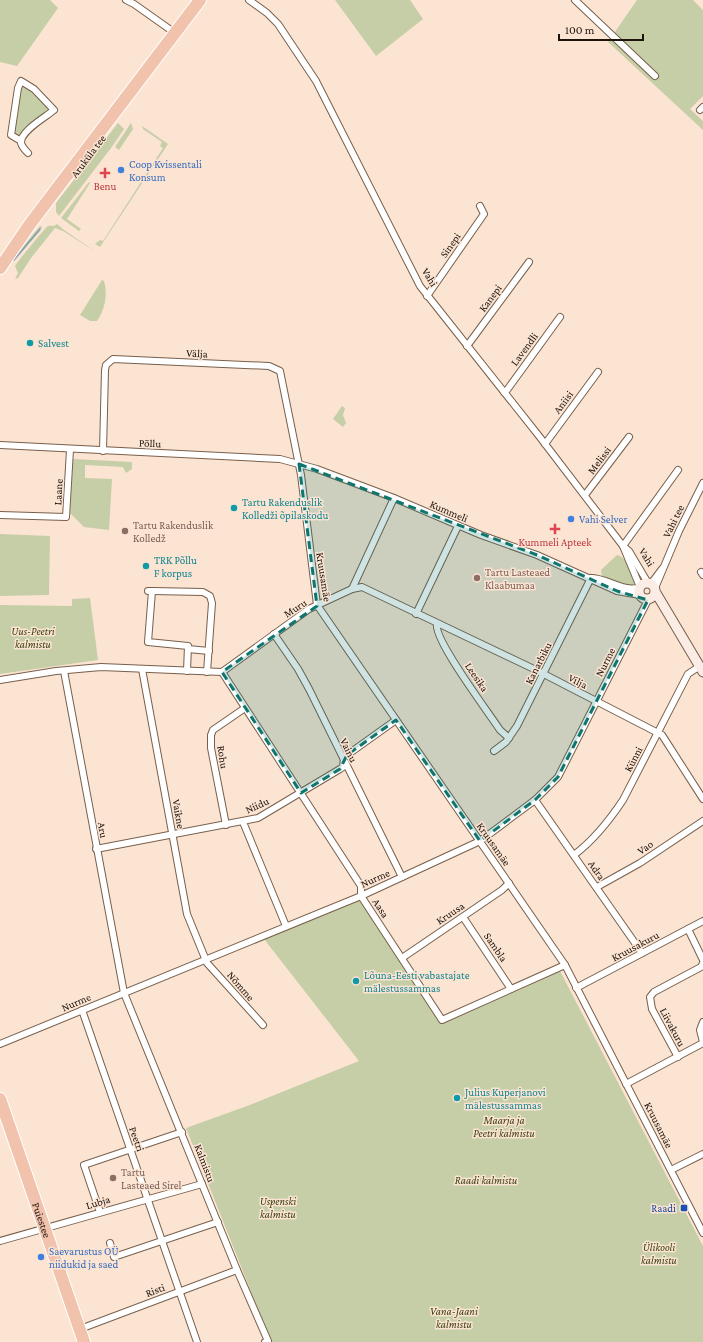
<svg xmlns="http://www.w3.org/2000/svg" width="703" height="1342" font-family="'Crimson Pro',serif">
<rect width="100%" height="100%" fill="#fce4d3"/>
<g fill="#c6cea7">
<path d="M0,0H50L58,8L17,66L0,62Z"/>
<path d="M335,0H410L423,19L376,56Z"/>
<path d="M637,0H693L703,10V96L690,109L703,121V130L608,42Z"/>
<path d="M20,84L29,87L50,109L20,137L13,139Z"/>
<path d="M118,123L124,129L111,148L59,216L56,212V203Z"/>
<path d="M131,123L133,129L119,150L115,147Z"/>
<path d="M142,126L168,144L100,247L95,244L100,240L103,241L163,148L160,146L162,142L143,129Z"/>
<path d="M89,182L90,183L67,219L81,229L79,231L61,218Z"/>
<path d="M57,224L64,230L96,252L63,231L55,228L31,258L18,278L15,279L18,273L15,266C18,261 46,227 48,226C52,225 54,227 57,224Z"/>
<path d="M40,226L42,227L40,231L13,262V258Z"/>
<path d="M102,280L104,281C108,295 105,309 97,321H90L80,315Z"/>
<path d="M342,406L345,408L343,415L346,423L343,427L333,419Z"/>
<path d="M73,459L132,462V469L126,473L123,467L85,465V478L112,479L109,530L84,527L70,513Z"/>
<path d="M0,534L50,536L49,595L0,596Z"/>
<path d="M617,555C627,557 633,574 636,583L630,587L602,576L601,570Z"/>
<path d="M90,598L98,660L0,674V605L72,606V599Z"/>
<path d="M359,899L442,1024L560,971L703,1246V1342H271L186,1128L247,1106L359,1061L264,939Z"/>
</g>
<g fill="none" stroke-linecap="round" stroke-linejoin="round">
<path stroke="#829cb4" stroke-width="1.5" d="M14,260L40,229"/>
<defs>
<g id="street">
<path d="M126,0L134,4L175,33"/>
<path d="M249,0L267,13L278,24L316,81L420,286L539,436L623,546L629,551L648,583L653,581L662,569"/>
<path d="M575,0L655,76"/>
<path d="M700,110L703,107"/>
<path d="M21,141L11,135L18,88L21,81L34,89L54,110C46,117 20,131 21,143C22,147 25,150 28,153"/>
<path d="M427,296L484,214L480,206"/>
<path d="M467,346L529,262"/>
<path d="M504,392L507,390L560,317"/>
<path d="M545,444L598,372"/>
<path d="M0,445L280,459L317,469L394,498L481,535L537,555L617,591L640,595"/>
<path d="M103,451L105,370L106,365L113,359L269,366L280,371L301,475L317,605L565,965L703,1233"/>
<path d="M585,495L629,437"/>
<path d="M0,515L66,517L70,450"/>
<path d="M623,546L678,470"/>
<path d="M701,572L703,575"/>
<path d="M591,578C608,578 623,593 640,587L623,546"/>
<path d="M655,588L679,531L703,483"/>
<path d="M352,589L362,587L536,670L662,735L703,799"/>
<path d="M148,591H152L148,642L188,646L187,671"/>
<path d="M152,591L203,592L210,596L212,603L207,672"/>
<path d="M416,614L458,526"/>
<path d="M437,624C433,639 489,713 500,730L509,738"/>
<path d="M274,634L298,669L309,689L402,877"/>
<path d="M188,649L209,651"/>
<path d="M142,669L187,914L207,963L263,1025"/>
<path d="M64,671L124,993L237,1270L268,1341L265,1342"/>
<path d="M222,672L361,886V896L442,1020L565,965"/>
<path d="M0,680L56,671L101,667L222,672L309,609L352,589L394,498"/>
<path d="M494,751L506,742L517,726L591,578"/>
<path d="M535,800L642,953"/>
<path d="M243,822L286,926"/>
<path d="M226,825L211,748V735L213,730L245,708"/>
<path d="M96,849L258,818L340,769L343,767L344,758L347,755L396,720"/>
<path d="M574,855C594,840 609,821 623,800L688,674L700,666"/>
<path d="M597,887L640,863L703,821"/>
<path d="M463,917L511,989"/>
<path d="M688,929L703,960"/>
<path d="M402,958L502,890L509,883"/>
<path d="M576,988L703,921"/>
<path d="M82,1010L197,1342"/>
<path d="M703,1022L700,1030L703,1042"/>
<path d="M0,1044L361,896L480,841L535,800L558,777L648,600"/>
<path d="M678,1057L652,1009L650,997L654,992L701,967L703,963"/>
<path d="M626,1084L703,1043"/>
<path d="M671,1170L703,1154"/>
<path d="M100,1212L84,1165L182,1132"/>
<path d="M0,1241L202,1184"/>
<path d="M110,1243L114,1257L218,1222"/>
<path d="M80,1329L237,1270"/>
</g>
<g id="secondary">
<circle cx="647" cy="591" r="8"/>
<path d="M656,593L703,672"/>
</g>
<g id="highway">
<path d="M0,268L30,224L200,0"/>
<path id="s1" d="M0,1099L84,1342"/>
</g>
</defs>
<use href="#street" stroke="#785f4b" stroke-width="8"/>
<use href="#secondary" stroke="#785f4b" stroke-width="11"/>
<use href="#highway" stroke="#fff" stroke-width="14"/>
<use href="#street" stroke="#fff" stroke-width="6"/>
<use href="#secondary" stroke="#fbede6" stroke-width="9"/>
<use href="#highway" stroke="#f1c2ac" stroke-width="12"/>
</g>
<path fill="#0f766e" fill-opacity="0.2" stroke="#0f766e" stroke-width="3" stroke-dasharray="8 5" stroke-linejoin="round" d="M299,464L537,555L617,591L648,600L558,777L535,800L480,841L396,720L347,755L340,769L301,793L222,672L317,606Z"/>
<g fill="#3f7fe0" stroke="#fce4d3" stroke-width="1.5">
<circle cx="121" cy="170" r="4"/>
<circle cx="571" cy="519" r="4"/>
<circle cx="41" cy="1257" r="4"/>
</g>
<g fill="#e0444e" stroke="#fce4d3" stroke-width="1.5">
<path d="M103 167h4v4h4v4h-4v4h-4v-4h-4v-4h4z"/>
<path d="M553 523h4v4h4v4h-4v4h-4v-4h-4v-4h4z"/>
</g>
<g fill="#0f9aa8" stroke="#fce4d3" stroke-width="1.5">
<circle cx="30" cy="343" r="4"/>
<circle cx="234" cy="508" r="4"/>
<circle cx="146" cy="566" r="4"/>
<circle cx="356" cy="981" r="4"/>
<circle cx="457" cy="1098" r="4"/>
</g>
<g fill="#8d6e63" stroke="#fce4d3" stroke-width="1.5">
<circle cx="125" cy="531" r="4"/>
<circle cx="477" cy="578" r="4"/>
<circle cx="113" cy="1178" r="4"/>
</g>
<rect fill="#1a4fb4" stroke="#fce4d3" stroke-width="1.5" x="680" y="1204" width="8" height="8" rx="2"/>
<g text-anchor="middle" dominant-baseline="central" stroke-width="3" stroke-linejoin="round" paint-order="stroke">
<g font-size="11" fill="#1d130b" stroke="#fce4d3">
<text transform="translate(88 156) rotate(-53)">Aruküla tee</text>
<text transform="translate(450 245) rotate(-55)">Sinepi</text>
<text transform="translate(430 277) rotate(59)">Vahi</text>
<text transform="translate(490 298) rotate(-54)">Kanepi</text>
<text transform="translate(524 349) rotate(-54)">Lavendli</text>
<text transform="translate(197 353) rotate(3)">Välja</text>
<text transform="translate(563 402) rotate(-54)">Aniisi</text>
<text transform="translate(150 443) rotate(2)">Põllu</text>
<text transform="translate(599 460) rotate(-53)">Melissi</text>
<text transform="translate(58 492) rotate(-87)">Laane</text>
<text transform="translate(449 511) rotate(23)">Kummeli</text>
<text transform="translate(673 521) rotate(-64)">Vahi tee</text>
<text transform="translate(647 557) rotate(58)">Vahi</text>
<text transform="translate(324 577) rotate(81)">Kruusamäe</text>
<text transform="translate(295 608) rotate(-33)">Muru</text>
<text transform="translate(605 662) rotate(-63)">Nurme</text>
<text transform="translate(538 663) rotate(-63)">Kanarbiku</text>
<text transform="translate(477 677) rotate(56)">Leesika</text>
<text transform="translate(578 681) rotate(27)">Vilja</text>
<text transform="translate(349 750) rotate(64)">Vainu</text>
<text transform="translate(223 757) rotate(81)">Rohu</text>
<text transform="translate(633 759) rotate(-62)">Künni</text>
<text transform="translate(257 805) rotate(-24)">Niidu</text>
<text transform="translate(179 814) rotate(80)">Vaikne</text>
<text transform="translate(103 830) rotate(80)">Aru</text>
<text transform="translate(494 844) rotate(55)">Kruusamäe</text>
<text transform="translate(645 847) rotate(-34)">Vao</text>
<text transform="translate(597 870) rotate(55)">Adra</text>
<text transform="translate(375 878) rotate(-24)">Nurme</text>
<text transform="translate(381 908) rotate(57)">Aasa</text>
<text transform="translate(450 913) rotate(-34)">Kruusa</text>
<text transform="translate(635 946) rotate(-28)">Kruusakuru</text>
<text transform="translate(496 947) rotate(56)">Sambla</text>
<text transform="translate(241 986) rotate(49)">Nõmme</text>
<text transform="translate(76 1002) rotate(-23)">Nurme</text>
<text transform="translate(673 1027) rotate(62)">Liivakuru</text>
<text transform="translate(659 1125) rotate(63)">Kruusamäe</text>
<text transform="translate(137 1139) rotate(71)">Peetri</text>
<text transform="translate(205 1163) rotate(69)">Kalmistu</text>
<text transform="translate(98 1202) rotate(-17)">Lubja</text>
<text stroke="none"><textPath href="#s1" startOffset="128">Puiestee</textPath></text>
<text transform="translate(155 1290) rotate(-21)">Risti</text>
</g>
<g font-size="11" fill="#366cbe" stroke="#fce4d3" text-anchor="start">
<text x="129" y="164">Coop Kvissentali<tspan x="129" dy="13">Konsum</tspan></text>
<text x="579" y="519">Vahi Selver</text>
<text x="49" y="1251">Saevarustus OÜ<tspan x="49" dy="13">niidukid ja saed</tspan></text>
</g>
<g font-size="11" fill="#be3a42" stroke="#fce4d3">
<text x="105" y="186">Benu</text>
<text x="555" y="542">Kummeli Apteek</text>
</g>
<g font-size="11" fill="#0d838f" stroke="#fce4d3" text-anchor="start">
<text x="38" y="343">Salvest</text>
<text x="242" y="502">Tartu Rakenduslik<tspan x="242" dy="13">Kolledži õpilaskodu</tspan></text>
<text x="154" y="560">TRK Põllu<tspan x="154" dy="13">F korpus</tspan></text>
<text x="364" y="975">Lõuna-Eesti vabastajate<tspan x="364" dy="13">mälestussammas</tspan></text>
<text x="465" y="1092">Julius Kuperjanovi<tspan x="465" dy="13">mälestussammas</tspan></text>
</g>
<g font-size="11" fill="#785e54" stroke="#fce4d3" text-anchor="start">
<text x="133" y="525">Tartu Rakenduslik<tspan x="133" dy="13">Kolledž</tspan></text>
<text x="485" y="572">Tartu Lasteaed<tspan x="485" dy="13">Klaabumaa</tspan></text>
<text x="121" y="1172">Tartu<tspan x="121" dy="13">Lasteaed Sirel</tspan></text>
</g>
<g font-size="11" font-style="italic" fill="#383e0e" stroke="#fce4d3">
<text x="33" y="631">Uus-Peetri<tspan x="33" dy="13">kalmistu</tspan></text>
<text x="504" y="1120">Maarja ja<tspan x="504" dy="13">Peetri kalmistu</tspan></text>
<text x="486" y="1180">Raadi kalmistu</text>
<text x="278" y="1201">Uspenski<tspan x="278" dy="13">kalmistu</tspan></text>
<text x="659" y="1247">Ülikooli<tspan x="659" dy="13">kalmistu</tspan></text>
<text x="454" y="1311">Vana-Jaani<tspan x="454" dy="13">kalmistu</tspan></text>
</g>
<g font-size="11" fill="#164399" stroke="#fce4d3" text-anchor="end">
<text x="676" y="1208">Raadi</text>
</g>
</g>
<path d="M559 34v6h84v-6" fill="none" stroke="#1d130b" stroke-width="2"/>
<text x="565" y="34" font-size="12" fill="#1d130b" stroke="#fce4d3" stroke-width="3" paint-order="stroke">100 m</text>
</svg>
